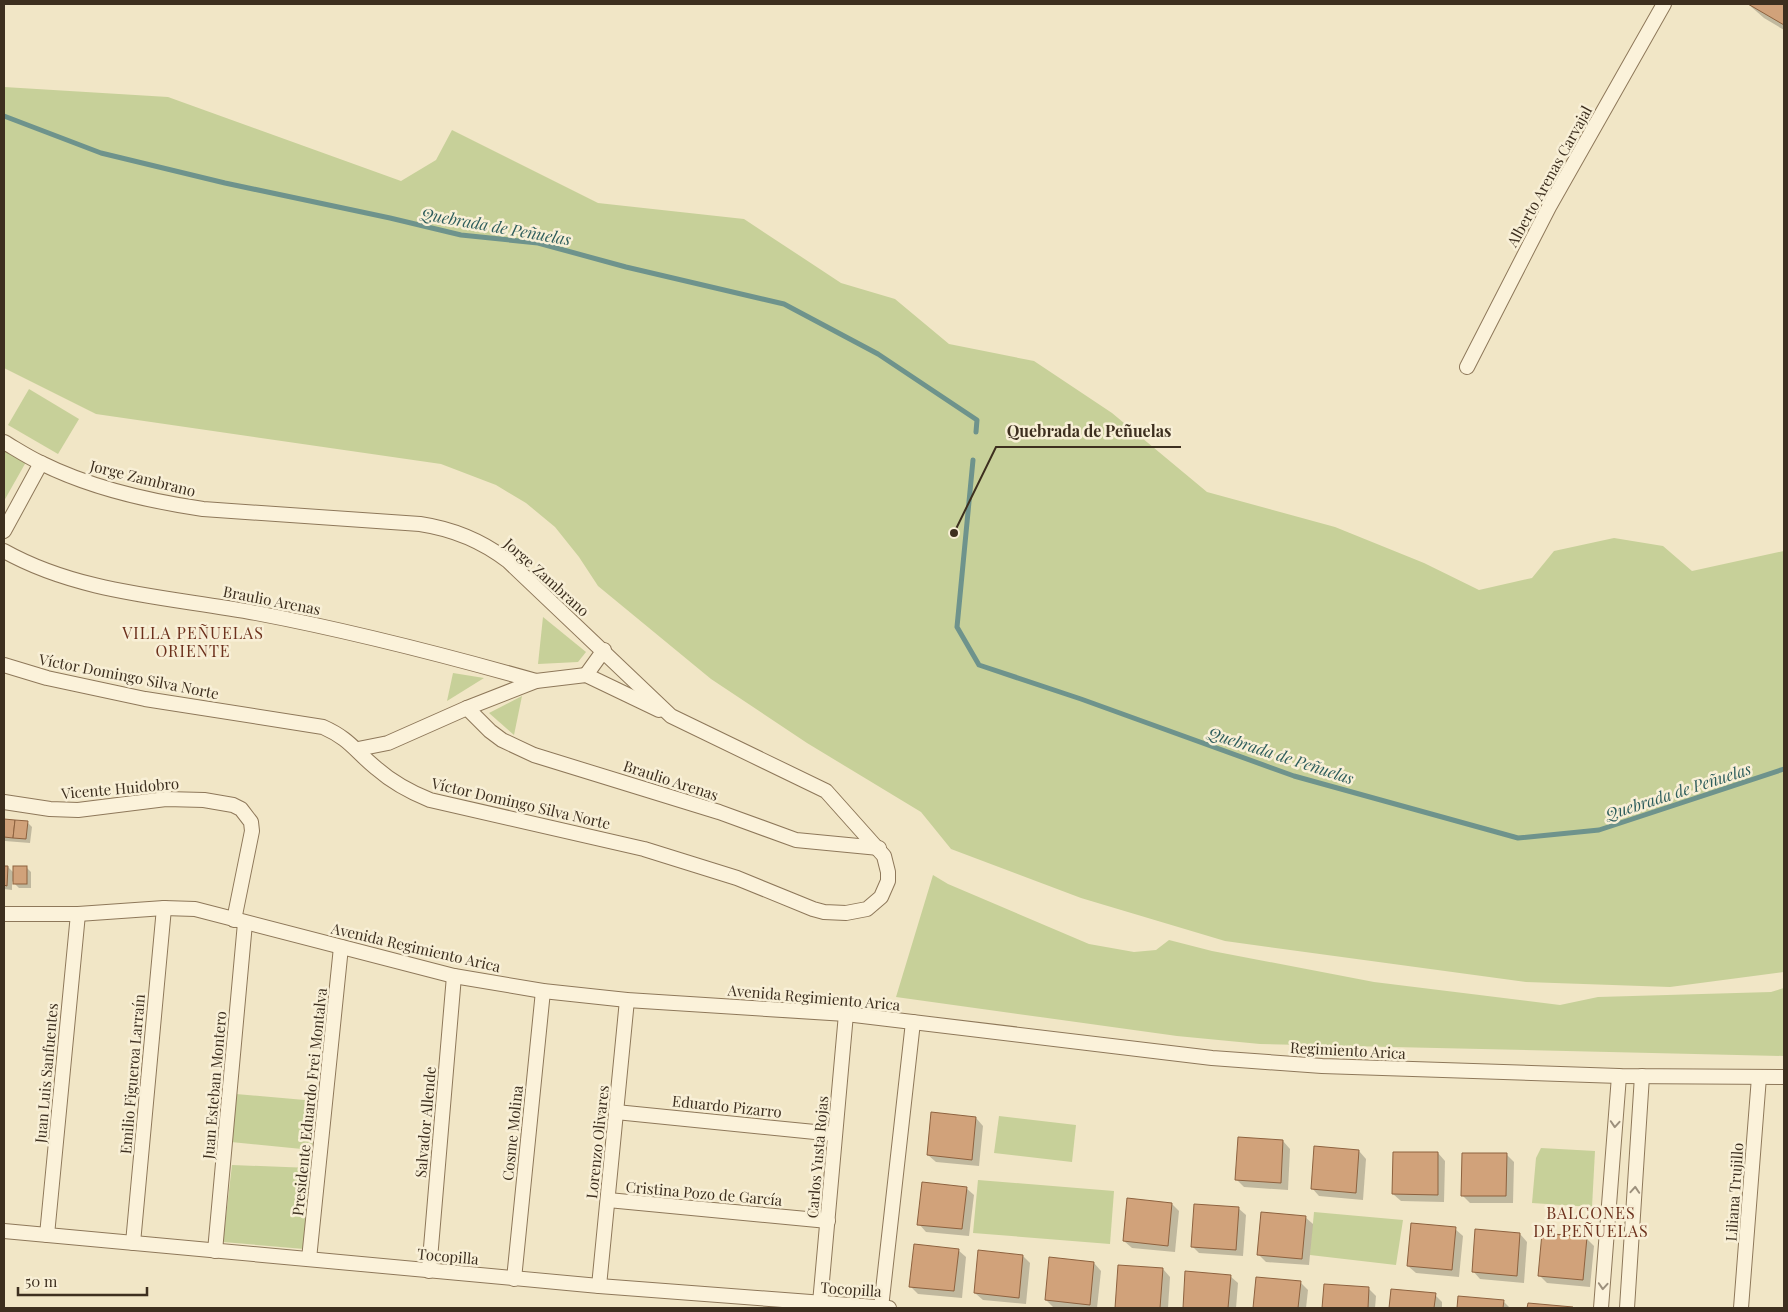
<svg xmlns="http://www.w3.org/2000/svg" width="1788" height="1312" font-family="'Playfair Display',serif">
<rect width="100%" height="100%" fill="#f1e6c6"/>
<g fill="#c7d099">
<path d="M4,87L168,97L401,181L436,160L452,130L598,203L744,219L841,283L895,299L949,344L1034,361L1112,413L1207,492L1335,527L1424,563L1479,590L1532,578L1554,551L1614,538L1663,546L1692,571L1784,551V972L1670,987L1526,982L1225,941L1081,898L951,849L921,812L807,743L711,679L598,586L579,557L555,527L526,503L496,485L441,464L96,414L4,368Z"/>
<path d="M29,389L79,419L58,454L8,425Z"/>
<path d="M4,450L26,462L4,501Z"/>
<path d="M543,617L586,652L578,662L538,664Z"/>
<path d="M453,673L484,678L447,701Z"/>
<path d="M522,696L514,735L489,713Z"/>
<path d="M933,875L948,884L1089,944L1134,952L1156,950L1169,940L1212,951L1374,982L1560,1005L1598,997L1771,992L1784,988V1056L1260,1044L1177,1036L896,997Z"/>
<path d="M236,1094L316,1101L312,1150L231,1142Z"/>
<path d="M999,1116L1076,1125L1072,1162L994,1153Z"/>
<path d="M1541,1148L1595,1151L1592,1207L1532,1203L1536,1158Z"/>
<path d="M232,1165L311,1168L304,1249L223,1242Z"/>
<path d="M978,1180L1114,1191L1110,1244L973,1233Z"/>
<path d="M1314,1212L1403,1220L1396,1265L1310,1255Z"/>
</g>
<g fill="#0003">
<path d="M1748,4H1784V30L1764,18Z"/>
<path d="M4,820L27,822L32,827L30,843L5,841L4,839Z"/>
<path d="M4,867H8L14,873L26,867L31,872V888H19L12,881V890L4,889Z"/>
<path d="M976,1118L983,1126L979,1166L936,1162L928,1155Z"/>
<path d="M1240,1138L1283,1141L1290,1149L1288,1190L1244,1187L1236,1179Z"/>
<path d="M1359,1151L1366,1159L1363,1200L1319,1196L1312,1188Z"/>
<path d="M1438,1153L1445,1161L1444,1202L1401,1201L1393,1194Z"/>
<path d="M1507,1155L1514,1162L1513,1203H1470L1462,1195Z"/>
<path d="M966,1188L974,1195L969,1236L926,1232L919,1224Z"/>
<path d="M1172,1204L1179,1211L1175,1252L1132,1248L1124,1241Z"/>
<path d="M1238,1208L1246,1215L1243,1256L1199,1253L1192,1246Z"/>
<path d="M1305,1217L1313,1224L1309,1265L1266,1262L1258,1254Z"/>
<path d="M1455,1229L1463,1236L1459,1277L1416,1273L1408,1266Z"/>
<path d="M1520,1234L1527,1242L1524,1283L1480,1279L1473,1271Z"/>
<path d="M1586,1238L1594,1246L1590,1287L1547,1283L1539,1275Z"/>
<path d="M958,1250L966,1257L962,1298L918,1294L910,1286Z"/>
<path d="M1023,1256L1030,1263L1026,1304L983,1300L975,1293Z"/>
<path d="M1094,1263L1101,1271L1097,1308L1053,1307L1046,1300Z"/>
<path d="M1163,1269L1170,1277L1168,1308L1116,1307Z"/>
<path d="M1187,1272L1230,1276L1238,1283L1236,1308H1184Z"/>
<path d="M1257,1279L1300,1282L1308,1290L1306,1308H1254Z"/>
<path d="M1325,1285L1369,1289L1376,1296L1375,1308H1323Z"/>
<path d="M1392,1291L1435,1295L1442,1302V1308H1390Z"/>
<path d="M1460,1297L1503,1301L1510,1308H1459Z"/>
</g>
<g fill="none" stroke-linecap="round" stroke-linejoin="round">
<g stroke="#6e938c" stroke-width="5">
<path d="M4,116L101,153L225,183L390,218L461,235L538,243L626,267L784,304L878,354L977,420L976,432"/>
<path d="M973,460L957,627L979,665L1081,699L1294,776L1518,838L1599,830L1784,769"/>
</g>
</g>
<g fill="#d1a27a" stroke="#8e623f">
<path d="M1748,4H1784V25Z"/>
<path d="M4,819L15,820L13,838L4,837Z"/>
<path d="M15,820L28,821L26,839L13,838Z"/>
<path d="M4,866H8L7,886L4,885Z"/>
<rect x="13" y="866" width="14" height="18"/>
<path d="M931,1112L976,1117L972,1160L927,1155Z"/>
<path d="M1238,1137L1283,1140L1281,1183L1235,1180Z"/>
<path d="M1314,1146L1359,1150L1356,1193L1311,1189Z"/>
<path d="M1393,1152H1438V1195L1392,1194Z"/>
<path d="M1462,1153H1507L1506,1196H1461Z"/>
<path d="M922,1182L967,1187L962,1229L917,1225Z"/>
<path d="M1127,1198L1172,1203L1168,1246L1123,1241Z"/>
<path d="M1194,1204L1239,1207L1236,1250L1191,1247Z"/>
<path d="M1261,1212L1306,1216L1302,1259L1257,1255Z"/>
<path d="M1411,1223L1456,1227L1452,1270L1407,1266Z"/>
<path d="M1475,1229L1520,1233L1517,1276L1472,1272Z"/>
<path d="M1542,1233L1587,1237L1583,1280L1538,1276Z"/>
<path d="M914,1244L959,1249L954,1291L909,1287Z"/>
<path d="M978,1250L1023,1255L1019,1298L974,1293Z"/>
<path d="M1049,1257L1094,1262L1090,1305L1045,1300Z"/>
<path d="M1118,1265L1163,1268L1160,1308H1115Z"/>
<path d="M1185,1271L1231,1275L1228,1308H1183Z"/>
<path d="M1256,1277L1301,1281L1298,1308H1253Z"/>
<path d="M1324,1284L1369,1287L1368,1308H1322Z"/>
<path d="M1391,1289L1436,1293L1434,1308H1389Z"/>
<path d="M1458,1296L1504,1300L1503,1308H1457Z"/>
<path d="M1528,1303L1573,1307V1308H1527Z"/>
</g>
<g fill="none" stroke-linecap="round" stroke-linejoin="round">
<defs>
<g id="minor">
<path d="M1467,367L1549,207L1664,4"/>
<path d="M4,442C16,449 28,457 41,463C91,488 148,501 203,509L420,524C453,529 481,540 508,561L671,716L826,791L884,856L888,872V881L881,897L867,909L846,913L824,912L813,909L737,878L644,849L430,800C410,792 392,782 376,768C355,751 350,739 323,727L145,699L47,678L4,665"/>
<path d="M4,531L41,463"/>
<path d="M4,551C81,594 171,597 256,613C351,631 444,655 536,681"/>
<path d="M586,675L604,650"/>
<path d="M467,708L490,731L502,740L534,755L719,812L796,840L879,848"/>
<path d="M358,749L388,743L467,708L536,681L586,675L659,710"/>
<path d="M4,802L50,809L78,810L166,799L204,800L233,805L241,809L251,822L252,831L234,920"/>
<path d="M4,914H78L164,908L195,909L454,976L543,991L627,1000L846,1014L1212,1058L1322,1066L1619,1076L1784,1077"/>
<path d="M616,1112L835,1134"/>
<path d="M608,1200L828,1221"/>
<path d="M4,1231L599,1286L889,1308"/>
<path d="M47,1235L78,914"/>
<path d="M133,1243L164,908"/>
<path d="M215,1251L245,923"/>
<path d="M309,1259L341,947"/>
<path d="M429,1271L454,976"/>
<path d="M514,1279L543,991"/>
<path d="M599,1286L627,1000"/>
<path d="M820,1303L846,1014"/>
<path d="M881,1308L913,1022"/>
<path d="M1601,1308L1619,1076"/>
<path d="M1627,1308L1642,1076"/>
<path d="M1741,1308L1759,1077"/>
</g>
</defs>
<use href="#minor" stroke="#8e785a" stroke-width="16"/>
<use href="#minor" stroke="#fbf2da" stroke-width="14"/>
</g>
<defs><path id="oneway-chevron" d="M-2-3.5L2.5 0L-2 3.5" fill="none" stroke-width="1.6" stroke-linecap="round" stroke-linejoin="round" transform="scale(1.25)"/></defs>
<g stroke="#9c907c">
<use href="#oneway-chevron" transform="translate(1615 1124) rotate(94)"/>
<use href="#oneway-chevron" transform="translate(1635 1190) rotate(-86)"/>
<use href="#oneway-chevron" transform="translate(1603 1286) rotate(94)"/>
</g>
<g text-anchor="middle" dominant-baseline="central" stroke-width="5" stroke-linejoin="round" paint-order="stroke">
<g font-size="15" fill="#3d2f1f" stroke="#f8efd6">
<text transform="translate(1549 176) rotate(-61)">Alberto Arenas Carvajal</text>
<text transform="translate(143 478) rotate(14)">Jorge Zambrano</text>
<text transform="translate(547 577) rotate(42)">Jorge Zambrano</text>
<text transform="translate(272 600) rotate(11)">Braulio Arenas</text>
<text transform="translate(129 676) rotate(11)">Víctor Domingo Silva Norte</text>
<text transform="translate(671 780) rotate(18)">Braulio Arenas</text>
<text transform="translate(120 788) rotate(-5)">Vicente Huidobro</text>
<text transform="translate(521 803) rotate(13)">Víctor Domingo Silva Norte</text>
<text transform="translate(416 947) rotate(13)">Avenida Regimiento Arica</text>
<text transform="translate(814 997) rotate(5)">Avenida Regimiento Arica</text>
<text transform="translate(1348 1050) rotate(3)">Regimiento Arica</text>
<text transform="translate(46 1073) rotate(-85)">Juan Luis Sanfuentes</text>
<text transform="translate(132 1074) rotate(-85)">Emilio Figueroa Larraín</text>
<text transform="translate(214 1085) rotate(-85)">Juan Esteban Montero</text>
<text transform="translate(309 1102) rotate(-84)">Presidente Eduardo Frei Montalva</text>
<text transform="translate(727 1106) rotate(6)">Eduardo Pizarro</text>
<text transform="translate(425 1122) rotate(-85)">Salvador Allende</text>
<text transform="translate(512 1133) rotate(-84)">Cosme Molina</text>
<text transform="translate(597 1142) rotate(-84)">Lorenzo Olivares</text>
<text transform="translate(817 1157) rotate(-85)">Carlos Yusta Rojas</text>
<text transform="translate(1734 1192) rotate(-86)">Liliana Trujillo</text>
<text transform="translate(704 1193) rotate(5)">Cristina Pozo de García</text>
<text transform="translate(448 1256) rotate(5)">Tocopilla</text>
<text transform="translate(851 1289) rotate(4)">Tocopilla</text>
</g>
<g font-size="16" font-style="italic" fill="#2e5d5c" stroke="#f8efd6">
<text transform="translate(496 226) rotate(10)">Quebrada de Peñuelas</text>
<text transform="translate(1281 755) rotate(18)">Quebrada de Peñuelas</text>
<text transform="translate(1678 791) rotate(-18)">Quebrada de Peñuelas</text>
</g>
<g font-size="16" letter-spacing="1" fill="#6c301c" stroke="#f8efd6">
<text x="193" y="632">VILLA PEÑUELAS<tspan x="193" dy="18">ORIENTE</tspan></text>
<text x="1591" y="1212">BALCONES<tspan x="1591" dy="18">DE PEÑUELAS</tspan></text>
</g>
</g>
<path fill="none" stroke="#3d2f1f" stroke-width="2" d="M954 533L996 447H1181"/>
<circle fill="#3d2f1f" stroke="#f8efd6" stroke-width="2" cx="954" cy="533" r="5"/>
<g font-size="16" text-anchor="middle" font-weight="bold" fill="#3d2f1f" stroke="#f8efd6" stroke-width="5" stroke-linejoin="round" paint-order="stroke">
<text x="1089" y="437">Quebrada de Peñuelas</text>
</g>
<rect width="1788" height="1312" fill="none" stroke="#3d2f1f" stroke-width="10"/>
<path d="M18 1287v8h129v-8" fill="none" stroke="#3d2f1f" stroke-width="2.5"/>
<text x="25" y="1287" font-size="15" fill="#3d2f1f" stroke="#f8efd6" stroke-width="4" paint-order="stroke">50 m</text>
</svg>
